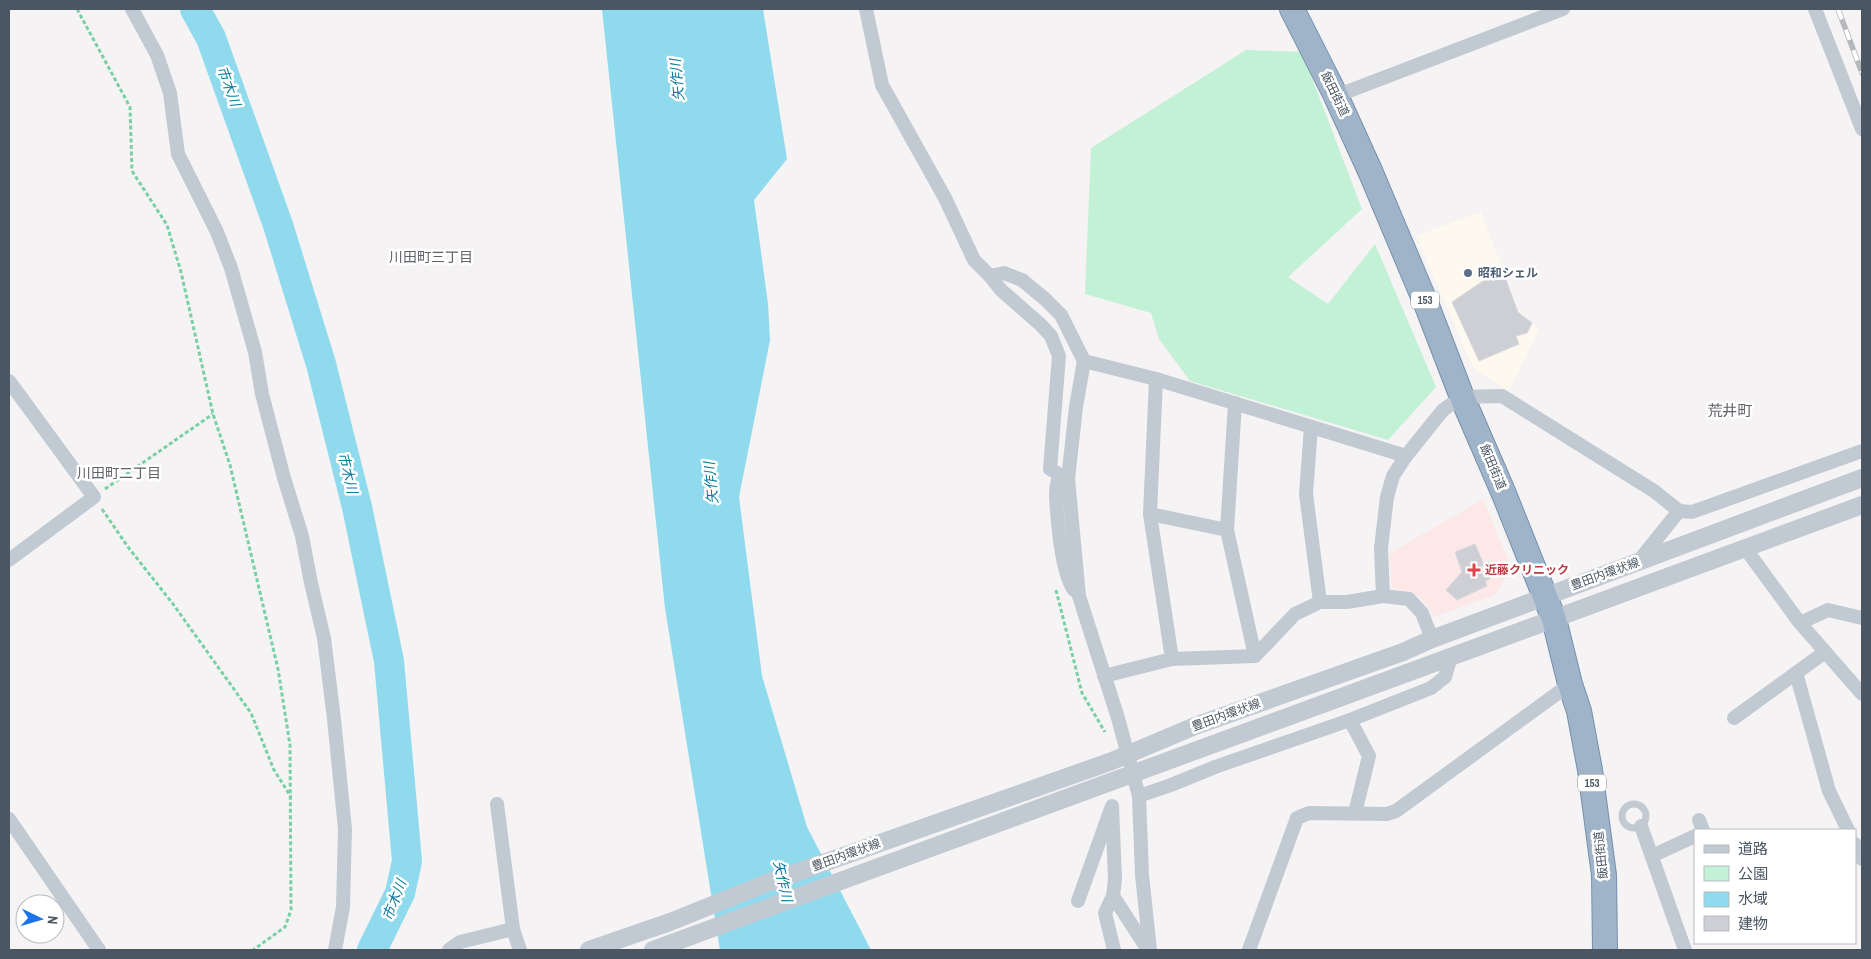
<svg xmlns="http://www.w3.org/2000/svg" width="1871" height="959" font-family="'Archivo Narrow','Noto Sans JP',sans-serif">
<rect width="100%" height="100%" fill="#f5f3f3"/>
<path fill="#fdf9ef" d="M1481,212L1519,310L1539,329L1509,391L1473,368L1416,236Z"/>
<path fill="#fce8e6" d="M1483,499L1511,567L1495,595L1433,617L1429,608L1420,597L1408,592L1392,588L1389,554Z"/>
<path fill="#c3f1d5" d="M1246,50L1302,52L1362,209L1288,277L1328,304L1375,244L1436,387L1388,440L1190,381L1159,339L1151,313L1085,294L1091,148Z"/>
<path fill="#90daee" d="M602,9H763L787,159L754,200L768,304L770,340L739,497L762,676L807,827L871,950H720L665,608Z"/>
<g fill="none" stroke-linecap="round" stroke-linejoin="round">
<path stroke="#90daee" stroke-width="30" d="M195,9L211,38L278,225L321,364L357,507L389,661L407,861L400,893L372,950"/>
</g>
<g fill="#cdcfd5" stroke="#d7d9de">
<path d="M1495,273L1498,280L1505,277L1518,312L1532,323L1527,333L1516,336L1519,344L1479,361L1452,302Z"/>
<path d="M1475,544L1490,579L1485,581L1487,586L1457,600L1446,590L1462,572L1455,552Z"/>
</g>
<g fill="none" stroke-linecap="round" stroke-linejoin="round">
<defs>
<path id="trunk" d="M1292,9L1336,96L1371,173L1427,306L1462,397L1504,494L1554,619L1570,684L1579,711L1590,770L1604,875L1605,950"/>
</defs>
<use href="#trunk" stroke="#7690ad" stroke-width="26"/>
<g stroke="#7ad0a6" stroke-width="3" stroke-dasharray="4 2.5" stroke-linecap="butt">
<path d="M77,9L130,107L132,171L167,225L181,272L213,414L230,465L278,669L290,745L291,910L285,927L253,950"/>
<path d="M105,489L213,414"/>
<path d="M102,509L128,547L173,604L251,713L274,770L291,797"/>
<path d="M1056,590L1082,693L1105,732"/>
</g>
<circle stroke="#c1cad2" stroke-width="7" cx="1634" cy="816" r="12"/>
<g stroke="#c1cad2" stroke-width="14">
<path d="M132,9L157,55L170,93L178,154L217,232L231,268L255,352L262,394L284,478L302,536L311,583L324,638L334,719L345,829L343,907L335,950"/>
<path d="M866,9L882,85L945,198L974,260L990,276L1004,273L1022,280L1045,299L1061,315L1084,361L1076,407L1068,479L1079,596L1118,718L1139,796L1142,875L1150,950"/>
<path d="M1815,9L1862,129"/>
<path d="M1336,96L1563,9"/>
<path d="M990,276L1001,290L1041,325L1051,336L1059,356L1050,469L1059,474C1058,480 1056,487 1056,494C1057,517 1061,572 1074,590"/>
<path d="M1084,361L1156,379L1406,456"/>
<path d="M1156,379L1150,514L1172,659"/>
<path d="M9,381L94,497L9,560"/>
<path d="M1235,403L1227,530L1255,656"/>
<path d="M1311,427L1306,494L1320,602"/>
<path d="M1679,511L1692,512L1862,451"/>
<path d="M1150,514L1227,530"/>
<path d="M1745,548L1800,623L1862,694"/>
<path d="M1383,596L1381,548L1387,497L1393,476L1406,456L1443,410L1462,397L1502,396L1654,491L1679,511L1638,562"/>
<path d="M1800,623L1828,610L1862,618"/>
<path d="M1796,673L1829,791L1848,830"/>
<path d="M1104,676L1172,659L1255,656L1295,614L1320,602H1347L1383,596L1409,599L1422,613L1432,639"/>
<path d="M1734,718L1825,652"/>
<path d="M1350,720L1369,756L1355,813"/>
<path d="M1139,796L1171,785L1215,767L1350,720L1431,688L1445,677L1449,663V656"/>
<path d="M497,804L513,929L520,950"/>
<path d="M9,819L99,950"/>
<path d="M1699,820L1703,830"/>
<path d="M1641,826L1685,950"/>
<path d="M1855,844L1862,859"/>
<path d="M1652,856L1695,836"/>
<path d="M1113,896L1105,913L1114,950"/>
<path d="M1078,901L1112,806L1115,879L1113,896L1148,950"/>
<path d="M449,950L460,942L513,929"/>
<path d="M1249,950L1297,818L1309,813L1387,814L1396,811L1570,684"/>
</g>
<g stroke="#c1cad2" stroke-width="18">
<path d="M1403,652L1432,639L1862,478"/>
<path d="M1407,673L1862,505"/>
</g>
<use href="#trunk" stroke="#9fb4c9" stroke-width="24"/>
<defs>
<path id="rail" d="M1838,9L1862,73"/>
</defs>
<use href="#rail" stroke="#b5b8bd" stroke-width="5.5"/>
<use href="#rail" stroke="#fff" stroke-width="4" stroke-dasharray="11" stroke-linecap="butt"/>
<g stroke="#c1cad2" stroke-width="18">
<path d="M589,950L670,922L767,883L1112,761L1195,726L1403,652"/>
<path d="M653,950L1407,673"/>
</g>
</g>
<circle fill="#5c6f8a" stroke="#fff" stroke-width="2" cx="1468" cy="273" r="5"/>
<path fill="#e0444e" stroke="#fff" stroke-width="2" d="M1471.5 562.5h5v5h5v5h-5v5h-5v-5h-5v-5h5z"/>
<g text-anchor="middle" dominant-baseline="central" stroke-width="5" stroke-linejoin="round" paint-order="stroke">
<g fill="#fff" stroke="#808990" stroke-width="1">
<rect x="1411" y="291.5" width="28" height="17" rx="4"/>
<rect x="1578" y="774.5" width="28" height="17" rx="4"/>
</g>
<g font-size="11" font-weight="bold" fill="#4a5661">
<text x="1425" y="300">153</text>
<text x="1592" y="783">153</text>
</g>
<g font-size="12" fill="#4a5661" stroke="#fff">
<text transform="translate(1335 94) rotate(64)">飯田街道</text>
<text transform="translate(1493 467) rotate(67)">飯田街道</text>
<text transform="translate(1605 574) rotate(-20)">豊田内環状線</text>
<text transform="translate(1226 715) rotate(-20)">豊田内環状線</text>
<text transform="translate(846 855) rotate(-20)">豊田内環状線</text>
<text transform="translate(1601 855) rotate(-96)">飯田街道</text>
</g>
<g font-size="12" font-weight="bold" fill="#4e5e75" stroke="#fff" text-anchor="start">
<text x="1478" y="273">昭和シェル</text>
</g>
<g font-size="12" font-weight="bold" fill="#be3a42" stroke="#fff" text-anchor="start">
<text x="1485" y="570">近藤クリニック</text>
</g>
<g font-size="14" font-style="italic" fill="#0c7c9b" stroke="#fff">
<text transform="translate(677 80) rotate(-95)">矢作川</text>
<text transform="translate(229 86) rotate(70)">市木川</text>
<text transform="translate(348 473) rotate(76)">市木川</text>
<text transform="translate(711 483) rotate(-95)">矢作川</text>
<text transform="translate(783 881) rotate(77)">矢作川</text>
<text transform="translate(394 900) rotate(-69)">市木川</text>
</g>
<g font-size="14" fill="#5f6368" stroke="#fff">
<text x="431" y="257">川田町三丁目</text>
<text x="119" y="473">川田町二丁目</text>
</g>
<g font-size="15" fill="#5f6368" stroke="#fff">
<text x="1730" y="410">荒井町</text>
</g>
</g>
<rect width="1871" height="959" fill="none" stroke="#4a5661" stroke-width="20"/>
<rect x="1694" y="829" width="162" height="115" fill="#ffffff" stroke="#b7bbc0"/>
<rect x="1704" y="845" width="25" height="8" fill="#c1cad2" stroke="#b7bbc0"/>
<text x="1738" y="854" font-size="15" fill="#4a5661">道路</text>
<rect x="1704" y="866" width="25" height="15" fill="#c3f1d5" stroke="#b7bbc0"/>
<text x="1738" y="879" font-size="15" fill="#4a5661">公園</text>
<rect x="1704" y="892" width="25" height="15" fill="#90daee" stroke="#b7bbc0"/>
<text x="1738" y="904" font-size="15" fill="#4a5661">水域</text>
<rect x="1704" y="916" width="25" height="15" fill="#cdcfd5" stroke="#b7bbc0"/>
<text x="1738" y="929" font-size="15" fill="#4a5661">建物</text>
<g transform="translate(40 919) rotate(95)"><circle r="24" fill="#ffffff" stroke="#b7bbc0"/>
<path d="M0-4L9 19L0 12L-9 19Z" fill="#1a73e8"/>
<text y="-8" font-size="14" font-weight="bold" text-anchor="middle" fill="#4a5661">N</text>
</g>
</svg>
